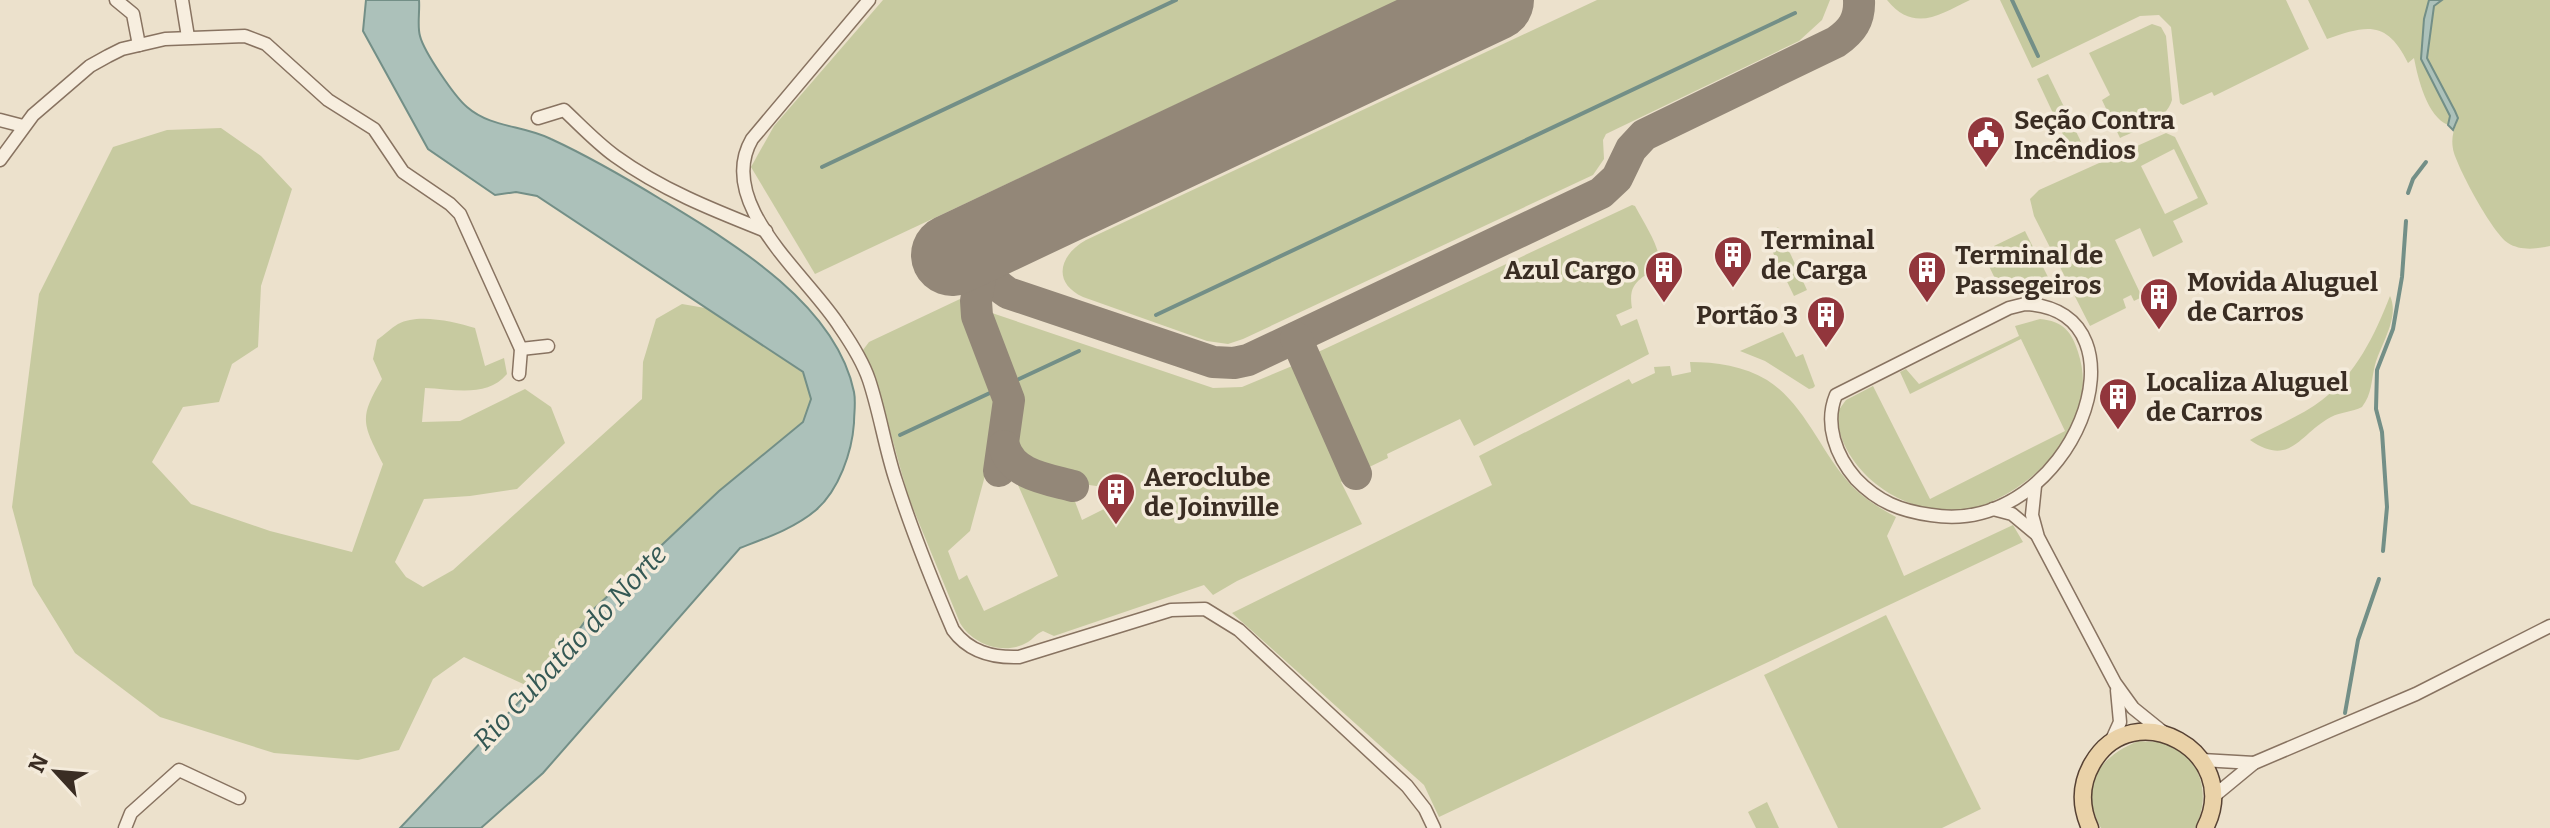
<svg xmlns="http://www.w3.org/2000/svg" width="2550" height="828" font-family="Bitter,serif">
<rect width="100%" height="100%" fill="#ece1cc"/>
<g fill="#c7caa0" fill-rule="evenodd">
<path d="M883,0H1399L815,274L751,167L774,126Z"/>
<path d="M1597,0H1830L1822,20L1799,41L1606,134L1603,140L1604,159L1593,175L1243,339L1228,344L1207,341L1083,297C1052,283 1059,255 1086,240Z"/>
<path d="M1887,0H1970C1939,15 1914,33 1887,0Z"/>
<path d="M2000,0H2286L2309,49L2214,96L2212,92L2183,105L2180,103L2171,27L2159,15L2140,16L2032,68Z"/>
<path d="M2308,0H2429L2421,59L2450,116L2448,125C2427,116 2418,79 2414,58L2408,63C2387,20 2367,25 2327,39Z"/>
<path d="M2442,0H2550V246C2537,249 2520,251 2508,243C2492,232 2460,172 2454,153C2451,143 2452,132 2457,123L2427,58L2434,6Z"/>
<path d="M2152,24L2161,27L2166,36L2172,100C2166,121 2138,129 2120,138L2102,100L2110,95L2089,53Z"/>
<path d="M2048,74L2086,152L2074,158L2037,79Z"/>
<path d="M221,128L261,156L292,189L261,286L258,347L232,364L219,402L183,407L152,462L191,504L270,531L352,552L383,464C363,424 358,419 382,379L373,359L377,340C384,335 391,328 398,324C419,313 454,322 475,328L485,366L504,358L507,374C487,398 454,389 425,388L422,422L460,421L525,389L551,407L565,443L517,489L470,496L424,499L395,562L406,577L423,587L453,570L642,399L643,362L656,319L682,304L711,309L803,373L811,399L803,422L719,491L594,609L552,667L532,688L464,657L433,679L399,750L358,760L274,753L160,717L75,653L33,585L12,507L39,294L113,147L167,130Z"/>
<path d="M2166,133L2175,137L2208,204L2173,221L2183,242L2153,257L2140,228L2115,240L2142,297L2134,301L2131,295L2123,299L2126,308L2090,326L2034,216L2030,199L2039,190ZM2174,149L2198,198L2165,214L2141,166Z"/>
<path d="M1632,205L1635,206C1644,223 1659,245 1660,263C1644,280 1627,279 1632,308L1616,315L1621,326L1637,319L1649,354L1474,446L1460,419L1387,454L1388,458L1363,470L1314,360L1316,353Z"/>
<path d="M1778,227L1807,290L1794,296L1764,234Z"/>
<path d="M2025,231L2049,279L2052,290L2048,293L2016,290L2003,295L1986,260L1998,255L1994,246Z"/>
<path d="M2390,296C2400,317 2381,344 2375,365C2371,381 2372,394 2362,407C2352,412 2341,412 2331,417C2299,434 2291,468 2250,440C2273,427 2301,416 2322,400C2356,374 2375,335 2390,296Z"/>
<path d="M960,299L997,392L1002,413L970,531L948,551L959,580L967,575L984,611L1058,576L1014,476L1071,491L1082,520L1132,495L1127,487C1102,491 1017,476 1013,446C1011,427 1021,411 1016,391C1010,366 987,335 986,311L1213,388L1242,387L1297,364L1351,477L1341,482L1362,524L1237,581L1213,595L1204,585L1054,636L1043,631C1036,634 1033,639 1028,642C1005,656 973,645 960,623L908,496L875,376L863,350L869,342Z"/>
<path d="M2040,319C2063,321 2072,332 2078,352C2099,414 2049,474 1997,499C1986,504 1974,510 1962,511C1930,512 1901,504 1876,484C1855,467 1835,439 1838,411L1846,400L1873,386L1930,499L2065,431L2021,339L1910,394L1900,372L1906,369L1919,384L2019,336L2015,326Z"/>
<path d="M1783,332L1796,357L1803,354L1815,386L1813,388L1809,389L1765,361L1740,351Z"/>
<path d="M1690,362C1716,362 1744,366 1767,380C1805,404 1821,453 1851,485C1863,498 1881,509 1896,517L1887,536L1904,576L2013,525L2023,542L1439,817L1424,785L1232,613L1492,485L1479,456L1629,379L1632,384L1655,373L1654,367L1670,366L1672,376L1691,372Z"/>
<path d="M1886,615L1981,809L1942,828H1838L1764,675Z"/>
<path d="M2138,741C2146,742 2156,741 2164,743C2201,755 2212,795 2195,828H2101C2078,786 2098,758 2138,741Z"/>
<path d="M1767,802L1779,828H1756L1748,812Z"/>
</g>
<g fill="#acc1ba" stroke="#738f87" stroke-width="2">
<path d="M366,0H419C420,11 417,26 420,36C424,52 455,97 467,107C491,128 523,125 551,139C590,157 626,178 662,200C733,243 836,304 854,392C856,402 854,413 854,423C852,452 839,490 816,510C795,528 766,538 740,548L543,773L481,828H400L552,667L594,609L719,491L803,422L811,399L803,372L537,196L516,192L495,195L428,149L363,31Z"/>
<path d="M2429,0H2442L2434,6L2427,58L2455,111L2458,118L2453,130L2448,125L2450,116L2421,59L2424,19Z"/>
</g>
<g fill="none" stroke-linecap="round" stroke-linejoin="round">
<g stroke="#738f87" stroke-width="4">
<path d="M2012,0L2038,56"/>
<path d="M822,167L1176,0"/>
<path d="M2408,193L2413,179L2426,162"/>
<path d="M1156,315L1795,13"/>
<path d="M1019,379L1079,351"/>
<path d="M900,435L992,392"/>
<path d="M2383,551L2387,507L2382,432L2376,409L2377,370L2393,329L2402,277L2406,221"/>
<path d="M2345,713L2358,640L2379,579"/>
</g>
<g stroke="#938778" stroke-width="32">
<path d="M1003,231C975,254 980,274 1008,293L1213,362L1234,363L1248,360L1601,193L1617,178L1631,149L1644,135L1836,42C1852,31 1860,20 1859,0"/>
<path d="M984,256L976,301L977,316L1009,400L999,471"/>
<path d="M1296,338L1356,474"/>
<path d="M1004,446C1012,475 1047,479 1073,486"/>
</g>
<path stroke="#938778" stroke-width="82" d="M952,255L1493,0"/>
<defs>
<g id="minor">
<path d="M116,0L133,14L139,45"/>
<path d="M182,0L188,37"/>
<path d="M869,0L752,139C714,204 809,277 840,327C851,343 863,362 869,380C880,413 885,448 896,481C912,531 932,581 953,630C969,652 992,658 1019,657L1171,610L1205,609L1239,630L1407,786L1425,809L1434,828"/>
<path d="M538,118L564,110C581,126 597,143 615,156C662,190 713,210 766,231"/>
<path d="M0,120L23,126"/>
<path d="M0,160L33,115L90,66L108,56L122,49L165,39L245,36L266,44L328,100L374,129L403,172L450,204L460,214L521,349L519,374"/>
<path d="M2025,304C2157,310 2073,538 1931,515C1901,511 1878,502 1856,479C1836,456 1824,424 1836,395L2009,308Z"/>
<path d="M521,349L548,346"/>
<path d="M2035,486L2032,515L2038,537L2115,683L2133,708L2164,733"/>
<path d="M1993,509L2012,514L2036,534"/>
<path d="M2110,744L2120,722L2117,690"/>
<path d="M2202,760L2254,763"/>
<path d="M2214,796L2254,763L2416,694L2550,626"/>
<path d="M125,828L131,813L179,770L239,798"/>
</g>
<path id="major" d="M2090,828C2080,806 2080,785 2092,764C2133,692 2244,752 2205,828"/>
</defs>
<use href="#minor" stroke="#887361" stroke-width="15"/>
<use href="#major" stroke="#574234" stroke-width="19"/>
<use href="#minor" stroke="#f7eedf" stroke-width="12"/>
<use href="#major" stroke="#ead2a8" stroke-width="16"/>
</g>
<defs>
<symbol id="civic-pin" viewBox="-11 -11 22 30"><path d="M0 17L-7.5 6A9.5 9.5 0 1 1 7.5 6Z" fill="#92363c" stroke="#f4ebdb"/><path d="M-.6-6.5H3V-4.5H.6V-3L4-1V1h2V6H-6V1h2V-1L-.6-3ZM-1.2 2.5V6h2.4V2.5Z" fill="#fff"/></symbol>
<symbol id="building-pin" viewBox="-11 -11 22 30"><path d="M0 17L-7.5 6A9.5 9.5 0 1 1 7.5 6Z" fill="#92363c" stroke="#f4ebdb"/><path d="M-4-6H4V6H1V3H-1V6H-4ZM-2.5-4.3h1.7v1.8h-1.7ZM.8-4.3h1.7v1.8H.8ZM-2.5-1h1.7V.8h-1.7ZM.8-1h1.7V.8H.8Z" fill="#fff"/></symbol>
</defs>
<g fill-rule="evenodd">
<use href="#civic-pin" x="1964" y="113" width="44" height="60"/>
<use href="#building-pin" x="1711" y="233" width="44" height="60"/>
<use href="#building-pin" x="1642" y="248" width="44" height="60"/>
<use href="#building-pin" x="1905" y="248" width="44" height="60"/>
<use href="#building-pin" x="2137" y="275" width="44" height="60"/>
<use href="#building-pin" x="1804" y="293" width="44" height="60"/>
<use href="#building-pin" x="2096" y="375" width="44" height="60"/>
<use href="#building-pin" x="1094" y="470" width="44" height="60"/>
</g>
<g text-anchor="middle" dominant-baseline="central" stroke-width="7" stroke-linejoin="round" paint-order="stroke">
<g font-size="26" font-weight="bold" fill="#3a2d23" stroke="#f4ebdb" text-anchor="start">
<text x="2014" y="120">Seção Contra<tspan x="2014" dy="30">Incêndios</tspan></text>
<text x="1761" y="240">Terminal<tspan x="1761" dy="30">de Carga</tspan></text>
<text x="1955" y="255">Terminal de<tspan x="1955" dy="30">Passegeiros</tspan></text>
<text x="1636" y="270" text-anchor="end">Azul Cargo</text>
<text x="2187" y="282">Movida Aluguel<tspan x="2187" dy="30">de Carros</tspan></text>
<text x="1798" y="315" text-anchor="end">Portão 3</text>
<text x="2146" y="382">Localiza Aluguel<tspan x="2146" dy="30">de Carros</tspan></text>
<text x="1144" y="477">Aeroclube<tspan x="1144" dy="30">de Joinville</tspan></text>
</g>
<g font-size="28" font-style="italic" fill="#345854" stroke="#f4ebdb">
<text transform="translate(570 647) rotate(-47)">Rio Cubatão do Norte</text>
</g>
</g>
<g transform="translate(56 772) rotate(296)" stroke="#f4ebdb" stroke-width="6" paint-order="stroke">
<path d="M0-6L14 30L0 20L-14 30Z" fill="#3a2d23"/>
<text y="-12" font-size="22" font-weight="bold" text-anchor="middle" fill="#3a2d23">N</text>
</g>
</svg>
